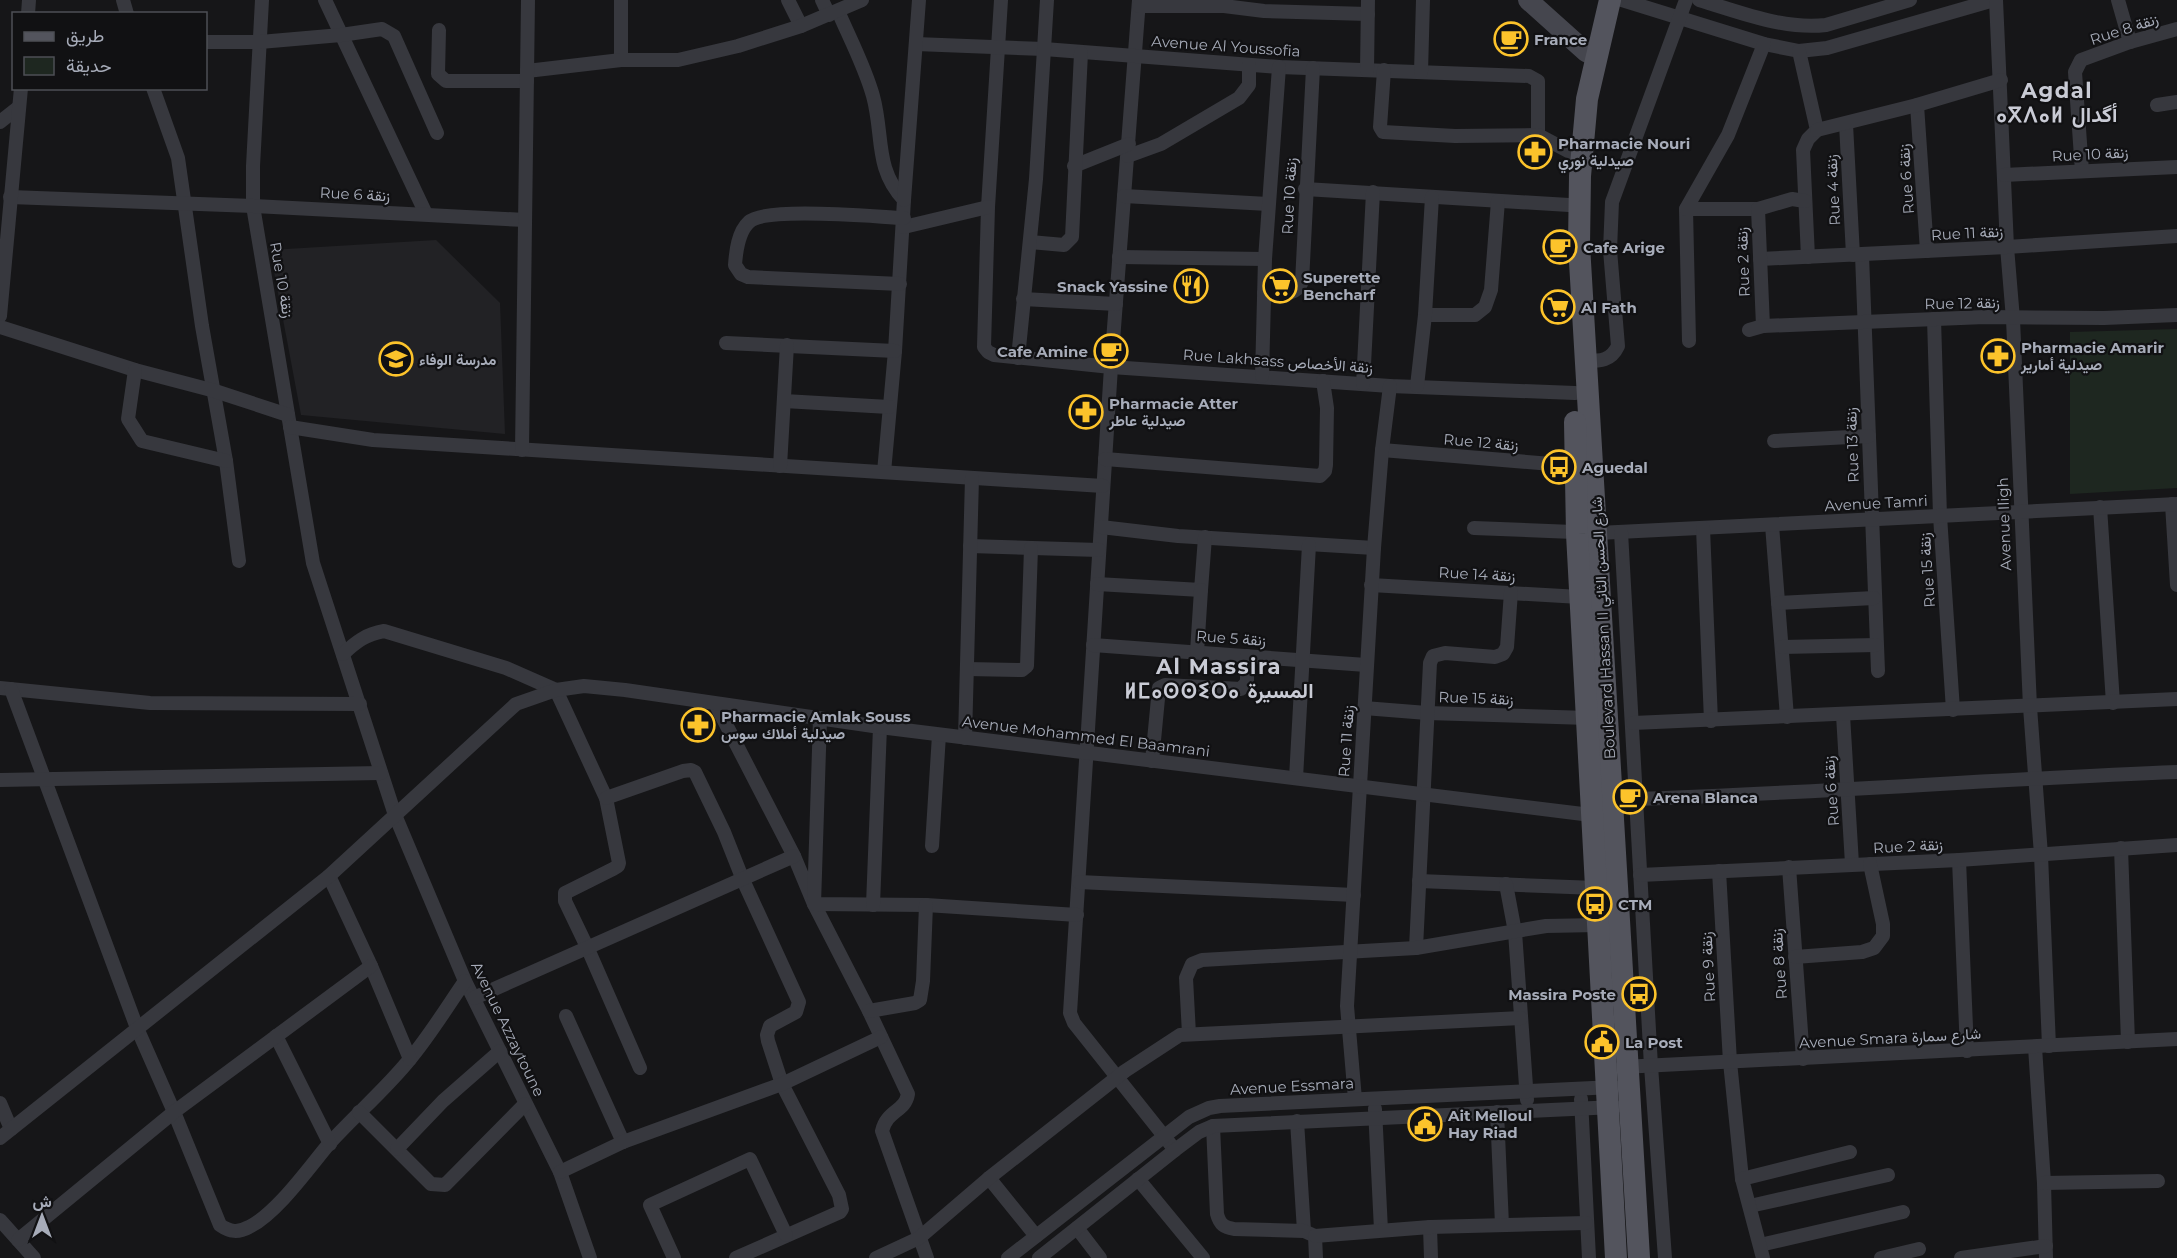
<svg xmlns="http://www.w3.org/2000/svg" width="2177" height="1258" font-family="Montserrat,Vazirmatn,'Noto Sans Tifinagh',sans-serif">
<rect width="100%" height="100%" fill="#161618"/>
<path fill="#222225" d="M436,240L500,303L505,434L301,415L270,250Z"/>
<path fill="#1e2720" d="M2177,329V488L2070,494V332Z"/>
<g fill="none" stroke-linecap="round" stroke-linejoin="round">
<g stroke="#37383e" stroke-width="14">
<path d="M123,0L127,14"/>
<path d="M262,0L253,166V206L313,563L395,815L465,981L560,1172L590,1258"/>
<path d="M325,0L426,214"/>
<path d="M621,0V60"/>
<path d="M788,0L801,26"/>
<path d="M822,0L829,15"/>
<path d="M1001,0L988,207L984,347L988,352L994,355L1111,367L1390,386L1575,393"/>
<path d="M1139,0L1111,367L1070,1013L1074,1023L1175,1150"/>
<path d="M1622,0L1764,44L1799,51L1827,48L1994,0"/>
<path d="M1699,0C1740,12 1783,30 1826,25L1910,0"/>
<path d="M1996,0L2007,247L2013,319L2030,707L2041,855L2049,1046"/>
<path d="M2118,0L2130,42"/>
<path d="M1139,6H1224L1264,11L1368,14"/>
<path d="M838,11C850,39 865,67 873,96C884,136 874,168 904,200L895,351L884,472"/>
<path d="M28,14L29,0"/>
<path d="M439,30L438,74L446,81H527"/>
<path d="M206,42H260L341,35L382,29L394,36L437,133"/>
<path d="M916,44L1044,49L1279,67L1529,76L1538,81V135"/>
<path d="M1799,51L1817,130L1808,139L1803,150L1808,257"/>
<path d="M1367,70L1368,0"/>
<path d="M1384,70L1380,127L1383,132L1455,136L1538,135L1572,153"/>
<path d="M527,71L621,60H678L738,46L801,26L862,0"/>
<path d="M1421,72L1423,0"/>
<path d="M153,88L178,158L202,326L226,461L239,561"/>
<path d="M1917,105L1927,251"/>
<path d="M2157,105L2177,102"/>
<path d="M0,122L19,107"/>
<path d="M1846,124L1853,255"/>
<path d="M1817,130L1917,105L2001,80"/>
<path d="M1128,156L1161,144L1239,98L1249,85V65"/>
<path d="M1074,166L1129,144"/>
<path d="M2082,171L2075,72L2081,60L2130,42L2177,29"/>
<path d="M2004,175L2177,167"/>
<path d="M1305,189L1569,205"/>
<path d="M1124,196L1268,204"/>
<path d="M10,197L253,206L525,220"/>
<path d="M904,200L919,0"/>
<path d="M1686,209L1689,341"/>
<path d="M1758,209H1686L1728,135L1764,44"/>
<path d="M904,227L988,207"/>
<path d="M1030,242L1064,245L1072,237L1081,53"/>
<path d="M1862,255L1878,671"/>
<path d="M1119,257L1265,259"/>
<path d="M1760,259L2007,247L2177,236"/>
<path d="M900,284L748,277L741,274L735,265C736,251 738,232 749,222C766,206 876,217 904,218"/>
<path d="M1264,293C1279,293 1295,298 1302,282L1313,68"/>
<path d="M1023,299L1116,304"/>
<path d="M1425,315H1475L1485,307L1491,290L1498,201"/>
<path d="M0,316L21,88"/>
<path d="M1934,319L1940,516L1953,710"/>
<path d="M1763,326L1758,209L1792,199L1805,201"/>
<path d="M0,327L135,370L215,391L288,415"/>
<path d="M1749,330L1763,326L1985,317L2104,318L2177,315"/>
<path d="M726,343L895,351"/>
<path d="M1018,358L1036,179L1047,0"/>
<path d="M1586,361C1600,361 1611,361 1618,346L1610,250L1612,202L1686,0"/>
<path d="M135,370L128,419L142,441L226,461"/>
<path d="M1262,376L1265,259L1279,67"/>
<path d="M1363,384L1373,192"/>
<path d="M1417,386L1425,315L1432,197"/>
<path d="M784,401L889,407"/>
<path d="M290,427L373,440L1103,486"/>
<path d="M1774,441L1869,436"/>
<path d="M522,450L528,0"/>
<path d="M1382,450L1576,466"/>
<path d="M1105,459L1320,476L1325,471L1326,465L1327,408L1323,381"/>
<path d="M780,466L787,345"/>
<path d="M2172,504L2177,585"/>
<path d="M2100,507L2113,703"/>
<path d="M1772,525L1787,717"/>
<path d="M1101,527L1178,536L1374,548"/>
<path d="M1474,528L1598,533L2177,504"/>
<path d="M1703,528L1711,721"/>
<path d="M1621,532L1651,1066L1665,1258"/>
<path d="M970,546L1099,550"/>
<path d="M1097,584L1201,590L1205,537"/>
<path d="M1371,585L1580,597"/>
<path d="M1778,603L1874,598"/>
<path d="M1093,645L1366,665"/>
<path d="M1782,647L1876,645"/>
<path d="M1197,652L1201,590"/>
<path d="M343,654C356,642 366,634 384,631L506,668L556,690L606,798L619,863L618,866L613,869L565,893V901L588,949L640,1068"/>
<path d="M967,669L1022,670L1027,666L1031,548"/>
<path d="M0,688L150,703L360,704"/>
<path d="M11,689L137,1028L174,1112L220,1225C230,1232 238,1233 249,1227C276,1214 308,1169 328,1145C354,1116 385,1090 410,1059C430,1035 447,1007 465,981"/>
<path d="M716,705L794,856L814,904L869,1011L908,1094C905,1112 887,1110 882,1131L927,1258"/>
<path d="M1364,708L1427,713L1588,718"/>
<path d="M1843,715L1852,864"/>
<path d="M820,719L814,904L926,905L1077,915"/>
<path d="M1633,723L2177,699"/>
<path d="M965,738L972,478"/>
<path d="M1152,761L1159,688L1165,685L1241,689L1247,682V656"/>
<path d="M1296,778L1309,545"/>
<path d="M0,780L381,773"/>
<path d="M606,798L683,771L691,770L695,772L724,832L743,880L799,1002L796,1012L770,1026L767,1035L768,1041L782,1084L839,1195L842,1209L840,1212L736,1258"/>
<path d="M1636,799C1816,793 1996,779 2177,772"/>
<path d="M932,846L939,735"/>
<path d="M2121,848L2128,1042"/>
<path d="M1959,860L1967,1051"/>
<path d="M1789,867L1803,1059"/>
<path d="M1719,871L1730,1062L1742,1179"/>
<path d="M1640,875L1959,860L2177,845"/>
<path d="M329,876L371,966L410,1059"/>
<path d="M1419,881L1596,888"/>
<path d="M1079,882L1354,895"/>
<path d="M1506,884L1515,932L1527,1100"/>
<path d="M873,905L880,727"/>
<path d="M1416,948L1430,663L1433,656L1445,653L1495,657L1503,654L1507,647L1511,592"/>
<path d="M1795,957L1862,952L1874,948L1883,936V924L1870,864"/>
<path d="M474,998L794,856"/>
<path d="M869,1011L915,1003L920,1000L923,981L926,905"/>
<path d="M566,1016L623,1142"/>
<path d="M1189,1034L1186,978L1192,964L1202,960L1416,948L1546,926L1598,925"/>
<path d="M276,1036L330,1144"/>
<path d="M2035,1047L2044,1183L2046,1258"/>
<path d="M1622,1067L2177,1039"/>
<path d="M1355,1099L1347,1006L1374,548L1382,450L1390,386"/>
<path d="M1581,1099L1589,1258"/>
<path d="M0,1103L11,1129"/>
<path d="M1375,1109L1381,1230"/>
<path d="M359,1112L431,1184L445,1185L525,1104"/>
<path d="M1497,1112L1502,1225"/>
<path d="M1297,1121L1304,1231L1315,1236L1316,1258"/>
<path d="M1213,1126L1217,1214C1220,1225 1224,1227 1234,1229L1304,1231"/>
<path d="M0,1138L329,876L516,704L556,690L584,686L625,690L880,727L1599,816"/>
<path d="M397,1149L443,1101L500,1051"/>
<path d="M560,1172L623,1142L782,1084L881,1037"/>
<path d="M989,1178L1036,1236"/>
<path d="M1138,1179L1203,1258"/>
<path d="M2044,1183L2158,1181"/>
<path d="M1750,1206L1888,1175"/>
<path d="M0,1220L34,1258"/>
<path d="M1430,1227L1431,1258"/>
<path d="M1077,1228L1100,1258"/>
<path d="M1315,1236L1430,1227L1586,1223"/>
<path d="M18,1240L174,1112L371,966"/>
<path d="M1760,1245L1903,1212"/>
<path d="M674,1258L650,1205L750,1159L786,1235"/>
<path d="M876,1258L919,1238L989,1178L1125,1071L1180,1035L1521,1018"/>
<path d="M1008,1258L1189,1117L1209,1108L1220,1106L1614,1087"/>
<path d="M1039,1258L1175,1150L1199,1132L1213,1126L1615,1107"/>
<path d="M1763,1258L1742,1179L1850,1152"/>
<path d="M1881,1258L1919,1249"/>
<path d="M1961,1258L2046,1246"/>
</g>
<path stroke="#45464e" stroke-width="20" d="M1528,0L1586,52L1596,57"/>
<g stroke="#53545d" stroke-width="22">
<path d="M1610,0L1587,99L1580,176L1579,245L1639,1258"/>
<path d="M1575,422L1577,534L1616,1258"/>
</g>
</g>
<defs>
<symbol id="cafe-ring" viewBox="-11 -11 22 22"><circle r="9.5" fill="#111113" stroke="#fcc32b" stroke-width="1.5"/><path d="M-5.5-4.5H6V0H3Q3 3.5 0 3.5H-2.5Q-5.5 3.5-5.5 0ZM3-3.2v2h1.7v-2ZM-6 4.5H4V6H-6Z" fill="#fcc32b"/></symbol>
<symbol id="pharmacy-ring" viewBox="-11 -11 22 22"><circle r="9.5" fill="#111113" stroke="#fcc32b" stroke-width="1.5"/><path d="M-2-6h4v4h4v4h-4v4h-4v-4h-4v-4h4Z" fill="#fcc32b"/></symbol>
<symbol id="restaurant-ring" viewBox="-11 -11 22 22"><circle r="9.5" fill="#111113" stroke="#fcc32b" stroke-width="1.5"/><path d="M-5-6h1v4h1v-4h1v4h1v-4h1v5L-1.5 .5V6h-2V.5L-5-1ZM5-6V6H3V1.5H1.5Q1.5-4 5-6Z" fill="#fcc32b"/></symbol>
<symbol id="supermarket-ring" viewBox="-11 -11 22 22"><circle r="9.5" fill="#111113" stroke="#fcc32b" stroke-width="1.5"/><path d="M-6-5.5h2.5l.6 2H6L4.5 2H-2.5L-4.4-4H-6ZM-1.5 3.2a1.3 1.3 0 1 0 .1 0ZM3 3.2a1.3 1.3 0 1 0 .1 0Z" fill="#fcc32b"/></symbol>
<symbol id="school-ring" viewBox="-11 -11 22 22"><circle r="9.5" fill="#111113" stroke="#fcc32b" stroke-width="1.5"/><path d="M0-5L7-2L0 1L-7-2ZM-4 1L0 2.5L4 1V4Q0 6-4 4Z" fill="#fcc32b"/></symbol>
<symbol id="bus-ring" viewBox="-11 -11 22 22"><circle r="9.5" fill="#111113" stroke="#fcc32b" stroke-width="1.5"/><path d="M-5-6H5V4H4V6H2V4H-2V6H-4V4H-5ZM-3.5-4V0h7V-4ZM-3.5 1.2v1.5H-2V1.2ZM2 1.2v1.5H3.5V1.2Z" fill="#fcc32b"/></symbol>
<symbol id="civic-ring" viewBox="-11 -11 22 22"><circle r="9.5" fill="#111113" stroke="#fcc32b" stroke-width="1.5"/><path d="M-.6-6.5H3V-4.5H.6V-3L4-1V1h2V6H-6V1h2V-1L-.6-3ZM-1.2 2.5V6h2.4V2.5Z" fill="#fcc32b"/></symbol>
</defs>
<g fill-rule="evenodd">
<use href="#cafe-ring" x="1492" y="20" width="38" height="38"/>
<use href="#pharmacy-ring" x="1516" y="133" width="38" height="38"/>
<use href="#cafe-ring" x="1541" y="228" width="38" height="38"/>
<use href="#restaurant-ring" x="1172" y="267" width="38" height="38"/>
<use href="#supermarket-ring" x="1261" y="267" width="38" height="38"/>
<use href="#supermarket-ring" x="1539" y="288" width="38" height="38"/>
<use href="#cafe-ring" x="1092" y="332" width="38" height="38"/>
<use href="#pharmacy-ring" x="1979" y="337" width="38" height="38"/>
<use href="#school-ring" x="377" y="340" width="38" height="38"/>
<use href="#pharmacy-ring" x="1067" y="393" width="38" height="38"/>
<use href="#bus-ring" x="1540" y="448" width="38" height="38"/>
<use href="#pharmacy-ring" x="679" y="706" width="38" height="38"/>
<use href="#cafe-ring" x="1611" y="778" width="38" height="38"/>
<use href="#bus-ring" x="1576" y="885" width="38" height="38"/>
<use href="#bus-ring" x="1620" y="975" width="38" height="38"/>
<use href="#civic-ring" x="1583" y="1023" width="38" height="38"/>
<use href="#civic-ring" x="1406" y="1105" width="38" height="38"/>
</g>
<g text-anchor="middle" dominant-baseline="central" stroke-width="4.5" stroke-linejoin="round" paint-order="stroke">
<g font-size="15" fill="#a7acb9" stroke="#111113">
<text transform="translate(2124 29) rotate(-18)">Rue 8 زنقة</text>
<text transform="translate(1226 46) rotate(4)">Avenue Al Youssofia</text>
<text transform="translate(2090 154) rotate(-3)">Rue 10 زنقة</text>
<text transform="translate(1906 179) rotate(-94)">Rue 6 زنقة</text>
<text transform="translate(1833 190) rotate(-93)">Rue 4 زنقة</text>
<text transform="translate(355 194) rotate(3)">Rue 6 زنقة</text>
<text transform="translate(1289 196) rotate(-87)">Rue 10 زنقة</text>
<text transform="translate(1967 233) rotate(-3)">Rue 11 زنقة</text>
<text transform="translate(1743 262) rotate(-92)">Rue 2 زنقة</text>
<text transform="translate(282 280) rotate(80)">Rue 10 زنقة</text>
<text transform="translate(1962 303) rotate(-1)">Rue 12 زنقة</text>
<text transform="translate(1278 361) rotate(4)">Rue Lakhsass زنقة الأخصاص</text>
<text transform="translate(1481 442) rotate(5)">Rue 12 زنقة</text>
<text transform="translate(1852 445) rotate(-92)">Rue 13 زنقة</text>
<text transform="translate(1876 503) rotate(-3)">Avenue Tamri</text>
<text transform="translate(2004 524) rotate(-92)">Avenue Iligh</text>
<text transform="translate(1927 570) rotate(-94)">Rue 15 زنقة</text>
<text transform="translate(1477 574) rotate(3)">Rue 14 زنقة</text>
<text transform="translate(1603 628) rotate(-93)">Boulevard Hassan II شارع الحسن الثاني</text>
<text transform="translate(1231 638) rotate(4)">Rue 5 زنقة</text>
<text transform="translate(1476 698) rotate(2)">Rue 15 زنقة</text>
<text transform="translate(1086 736) rotate(7)">Avenue Mohammed El Baamrani</text>
<text transform="translate(1346 741) rotate(-86)">Rue 11 زنقة</text>
<text transform="translate(1831 791) rotate(-94)">Rue 6 زنقة</text>
<text transform="translate(1908 846) rotate(-3)">Rue 2 زنقة</text>
<text transform="translate(1779 964) rotate(-94)">Rue 8 زنقة</text>
<text transform="translate(1708 967) rotate(-93)">Rue 9 زنقة</text>
<text transform="translate(508 1029) rotate(64)">Avenue Azzaytoune</text>
<text transform="translate(1890 1038) rotate(-3)">Avenue Smara شارع سمارة</text>
<text transform="translate(1292 1086) rotate(-3)">Avenue Essmara</text>
</g>
<g font-size="15" font-weight="bold" fill="#a7acb9" stroke="#111113" text-anchor="start">
<text x="1534" y="39">France</text>
<text x="1558" y="143">Pharmacie Nouri<tspan x="1558" dy="17">صيدلية نوري</tspan></text>
<text x="1583" y="247">Cafe Arige</text>
<text x="1303" y="277">Superette<tspan x="1303" dy="17">Bencharf</tspan></text>
<text x="1168" y="286" text-anchor="end">Snack Yassine</text>
<text x="1581" y="307">Al Fath</text>
<text x="2021" y="347">Pharmacie Amarir<tspan x="2021" dy="17">صيدلية أمارير</tspan></text>
<text x="1088" y="351" text-anchor="end">Cafe Amine</text>
<text x="419" y="359">مدرسة الوفاء</text>
<text x="1109" y="403">Pharmacie Atter<tspan x="1109" dy="17">صيدلية عاطر</tspan></text>
<text x="1582" y="467">Aguedal</text>
<text x="721" y="716">Pharmacie Amlak Souss<tspan x="721" dy="17">صيدلية أملاك سوس</tspan></text>
<text x="1653" y="797">Arena Blanca</text>
<text x="1618" y="904">CTM</text>
<text x="1616" y="994" text-anchor="end">Massira Poste</text>
<text x="1625" y="1042">La Post</text>
<text x="1448" y="1115">Ait Melloul<tspan x="1448" dy="17">Hay Riad</tspan></text>
</g>
<g font-size="21" font-weight="bold" letter-spacing="1.5" fill="#c9cbd5" stroke="#111113">
<text x="2057" y="90">Agdal<tspan x="2057" dy="24">ⴰⴳⴷⴰⵍ أگدال</tspan></text>
<text x="1219" y="666">Al Massira<tspan x="1219" dy="24">ⵍⵎⴰⵙⵙⵉⵔⴰ المسيرة</tspan></text>
</g>
</g>
<rect x="12" y="12" width="195" height="78" fill="#111113" stroke="#4d4f55" stroke-width="1.5"/>
<rect x="24" y="32" width="30" height="9" fill="#53545d" stroke="#4d4f55" stroke-width="1.5"/>
<text x="66" y="42" font-size="18" fill="#a7acb9">طريق</text>
<rect x="24" y="57" width="30" height="18" fill="#1e2720" stroke="#4d4f55" stroke-width="1.5"/>
<text x="66" y="72" font-size="18" fill="#a7acb9">حديقة</text>
<g transform="translate(42 1216)" stroke="#111113" stroke-width="4.5" paint-order="stroke">
<path d="M0-4.5L10 22L0 15L-10 22Z" fill="#a7acb9"/>
<text y="-9" font-size="16" font-weight="bold" text-anchor="middle" fill="#a7acb9">ش</text>
</g>
</svg>
